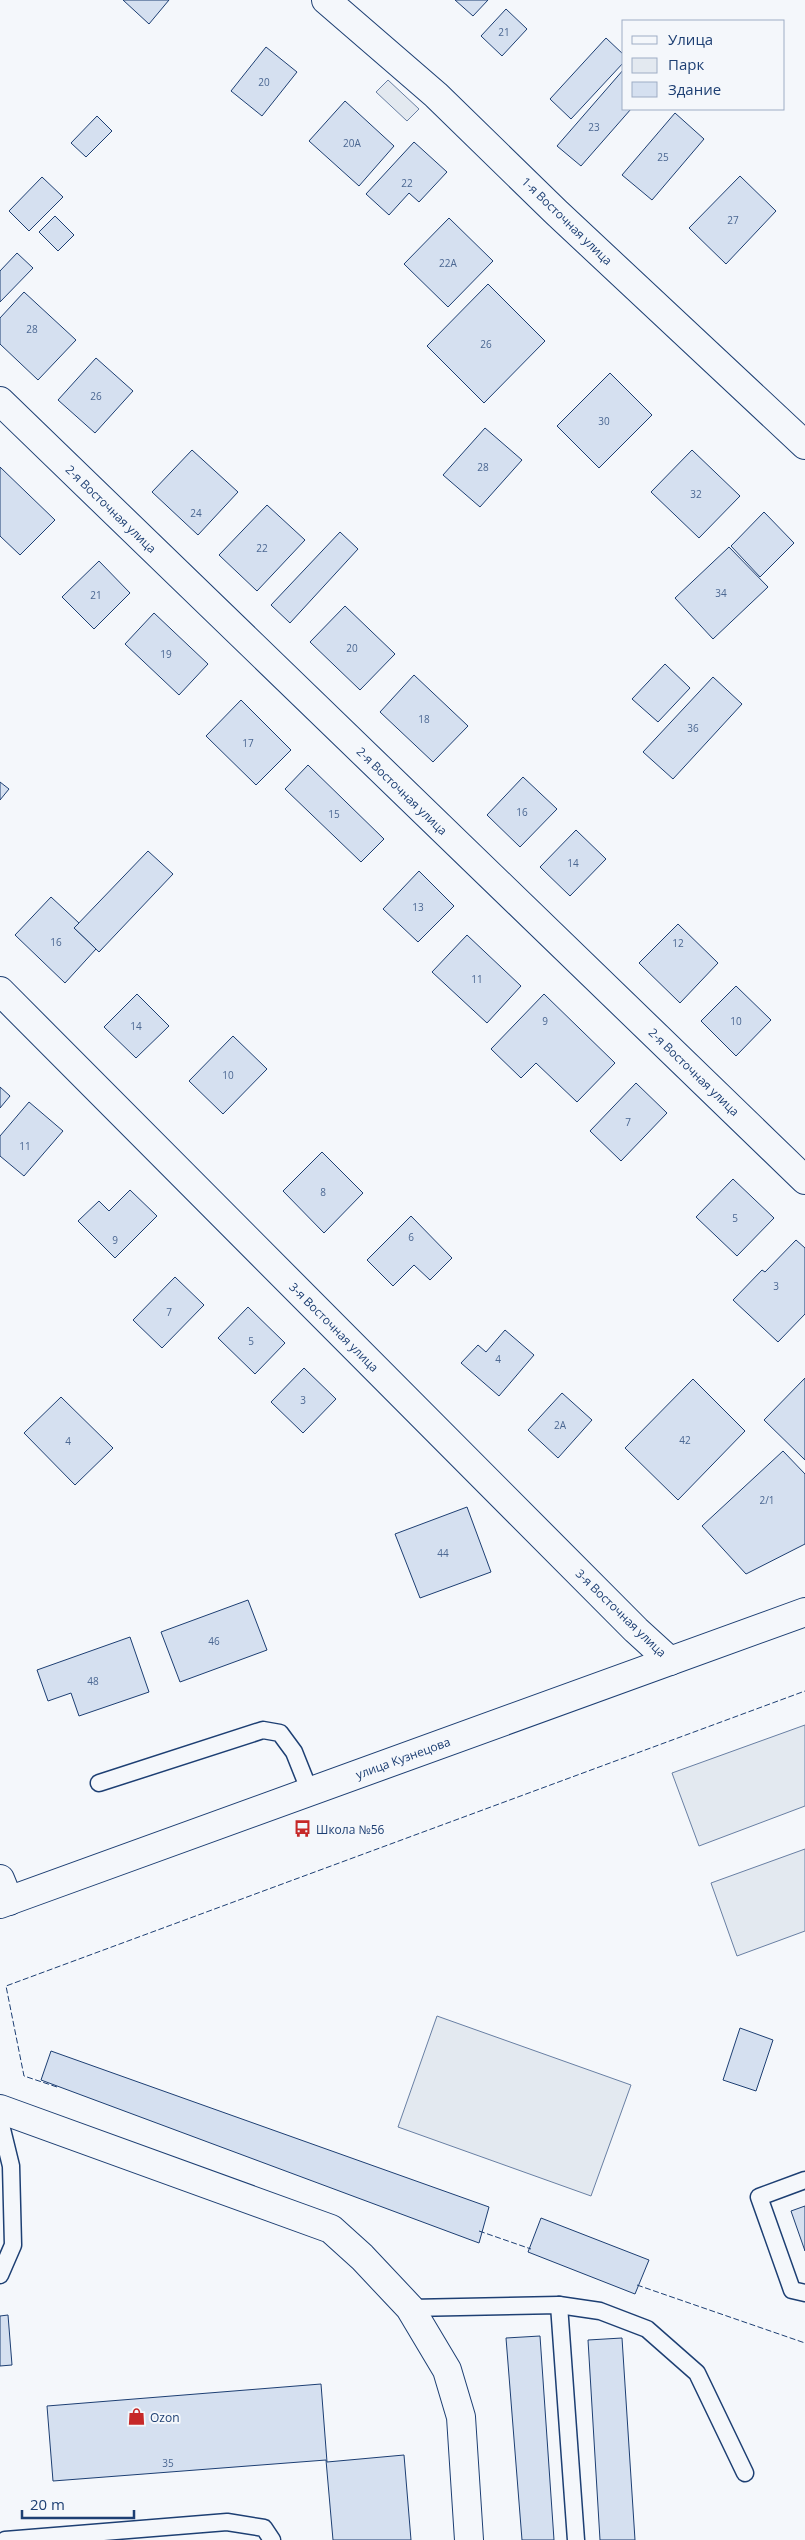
<svg xmlns="http://www.w3.org/2000/svg" width="805" height="2540" font-family="'Open Sans',sans-serif">
<rect width="100%" height="100%" fill="#f4f7fb"/>
<g fill="#e3e9f0" stroke="#687fa3">
<path d="M388,80L419,109L407,121L376,92Z"/>
<path d="M805,1725V1806L699,1846L672,1773Z"/>
<path d="M805,1849V1931L737,1956L711,1883Z"/>
<path d="M437,2016L631,2085L591,2196L398,2127Z"/>
</g>
<g fill="#d5e0f0" stroke="#1d3f73">
<path d="M123,0H169L149,24Z"/>
<path d="M455,0H488L473,16Z"/>
<path d="M506,9L527,29L502,56L481,36Z"/>
<path d="M606,38L624,55V62L571,119L550,99Z"/>
<path d="M266,47L297,72L262,116L231,91Z"/>
<path d="M624,69V109H631L581,166L557,146Z"/>
<path d="M345,101L394,146L359,186L309,141Z"/>
<path d="M675,113L704,139L652,200L622,175Z"/>
<path d="M97,116L112,131L86,157L71,143Z"/>
<path d="M414,142L447,172L419,202L409,193L389,215L366,194Z"/>
<path d="M740,176L776,211L726,264L689,228Z"/>
<path d="M42,177L63,197L29,231L9,211Z"/>
<path d="M55,216L74,235L58,251L39,232Z"/>
<path d="M449,218L493,261L448,307L404,264Z"/>
<path d="M17,253L33,268L0,302V271Z"/>
<path d="M488,284L545,341L484,403L427,346Z"/>
<path d="M24,292L76,340L38,380L0,344V318Z"/>
<path d="M96,358L133,391L95,433L58,400Z"/>
<path d="M610,373L652,415L599,468L557,426Z"/>
<path d="M485,428L522,460L480,507L443,475Z"/>
<path d="M192,450L238,492L198,535L152,492Z"/>
<path d="M692,450L740,496L699,538L651,492Z"/>
<path d="M0,467L55,520L20,555L0,536Z"/>
<path d="M267,505L305,540L257,591L219,555Z"/>
<path d="M764,512L794,543L760,577L731,546Z"/>
<path d="M340,532L358,549L290,623L271,605Z"/>
<path d="M729,547L768,587L713,639L675,598Z"/>
<path d="M99,561L130,593L94,629L62,597Z"/>
<path d="M345,606L395,654L360,690L310,642Z"/>
<path d="M154,613L208,664L179,695L125,644Z"/>
<path d="M665,664L690,688L658,722L632,699Z"/>
<path d="M414,675L468,726L433,762L380,712Z"/>
<path d="M713,677L742,704L673,779L643,752Z"/>
<path d="M241,700L291,750L256,785L206,736Z"/>
<path d="M308,765L384,839L361,862L285,789Z"/>
<path d="M523,777L557,809L520,847L487,815Z"/>
<path d="M0,782L9,789L0,800Z"/>
<path d="M576,830L606,859L570,896L540,867Z"/>
<path d="M148,851L173,874L99,952L74,928Z"/>
<path d="M419,871L454,906L418,942L383,909Z"/>
<path d="M51,897L79,923L74,928L96,949L65,983L15,935Z"/>
<path d="M678,924L718,963L680,1003L639,963Z"/>
<path d="M467,935L521,986L487,1023L432,972Z"/>
<path d="M736,986L771,1020L736,1056L701,1021Z"/>
<path d="M137,994L169,1026L136,1058L104,1027Z"/>
<path d="M544,994L615,1063L577,1102L536,1063L521,1078L491,1049Z"/>
<path d="M233,1036L267,1069L223,1114L189,1081Z"/>
<path d="M636,1083L667,1113L621,1161L590,1131Z"/>
<path d="M0,1087L10,1096L0,1108Z"/>
<path d="M29,1102L63,1131L24,1176L0,1156V1136Z"/>
<path d="M322,1152L363,1193L324,1233L283,1191Z"/>
<path d="M733,1179L774,1218L737,1256L696,1217Z"/>
<path d="M130,1190L157,1216L115,1258L78,1221L99,1201L109,1211Z"/>
<path d="M411,1216L452,1258L430,1280L414,1265L393,1286L367,1260Z"/>
<path d="M796,1240L805,1248V1314L778,1342L733,1300L762,1270L765,1272Z"/>
<path d="M175,1277L204,1305L162,1348L133,1320Z"/>
<path d="M248,1307L285,1343L255,1374L218,1338Z"/>
<path d="M505,1330L534,1355L499,1396L461,1363L478,1345L486,1352Z"/>
<path d="M304,1368L336,1399L303,1433L271,1402Z"/>
<path d="M805,1378V1460L764,1420Z"/>
<path d="M693,1379L745,1431L678,1500L625,1448Z"/>
<path d="M562,1393L592,1420L558,1458L528,1430Z"/>
<path d="M61,1397L113,1448L75,1485L24,1433Z"/>
<path d="M783,1451L805,1474V1544L746,1574L702,1526Z"/>
<path d="M467,1507L491,1572L420,1598L395,1534Z"/>
<path d="M248,1600L267,1650L180,1682L161,1632Z"/>
<path d="M130,1637L149,1692L79,1716L71,1693L48,1701L37,1670Z"/>
<path d="M740,2028L773,2040L756,2091L723,2080Z"/>
<path d="M51,2051L489,2207L479,2243L41,2080Z"/>
<path d="M805,2206V2251L791,2211Z"/>
<path d="M541,2218L649,2260L635,2294L528,2252Z"/>
<path d="M8,2315L12,2365L0,2366V2316Z"/>
<path d="M540,2336L554,2540H522L506,2338Z"/>
<path d="M622,2338L635,2540H600L588,2340Z"/>
<path d="M321,2384L327,2462L404,2455L411,2540H333L326,2460L53,2481L47,2406Z"/>
</g>
<g fill="none" stroke-linecap="round" stroke-linejoin="round">
<defs>
<g id="lane">
<path d="M99,1783L263,1730L280,1733L294,1752L310,1792"/>
<path d="M0,2121L11,2166L13,2245L0,2275"/>
<path d="M805,2180L759,2197L792,2290L805,2293"/>
<path d="M559,2305L576,2540"/>
<path d="M410,2308L559,2305L600,2311L647,2329L697,2373L745,2473"/>
<path d="M5,2540L227,2522L264,2528L272,2540"/>
</g>
<g id="street">
<path d="M326,0L436,95L556,212L805,445"/>
<path d="M0,401L805,1180"/>
<path d="M0,991L636,1630L670,1661"/>
<path d="M0,1879L9,1901"/>
<path d="M0,2109L331,2229L362,2257L410,2308L447,2370L461,2417L469,2540"/>
</g>
<path id="secondary" d="M0,1904L805,1612"/>
</defs>
<use href="#lane" stroke="#1d3f73" stroke-width="19"/>
<use href="#street" stroke="#1d3f73" stroke-width="30"/>
<use href="#secondary" stroke="#1d3f73" stroke-width="30"/>
<use href="#lane" stroke="#f4f7fb" stroke-width="16"/>
<use href="#street" stroke="#f4f7fb" stroke-width="28"/>
<use href="#secondary" stroke="#f4f7fb" stroke-width="28"/>
<g stroke="#1d3f73" stroke-width="1" stroke-dasharray="6 2.5" stroke-linecap="butt">
<path d="M57,2087L24,2076L6,1986L805,1691"/>
<path d="M479,2231L531,2249"/>
<path d="M637,2285L805,2343"/>
</g>
</g>
<defs>
<symbol id="bus-bare" viewBox="-9 -9 18 18"><path d="M-5-6H5V4H4V6H2V4H-2V6H-4V4H-5ZM-3.5-4V0h7V-4ZM-3.5 1.2v1.5H-2V1.2ZM2 1.2v1.5H3.5V1.2Z" fill="#c62828" stroke="#f4f7fb" stroke-width="2.5" paint-order="stroke"/></symbol>
<symbol id="shop-bare" viewBox="-9 -9 18 18"><path d="M-5-2.5h2.3a2.7 3.5 0 0 1 5.4 0H5L5.5 6h-11ZM-1.5-2.5h3a1.5 2.3 0 0 0-3 0Z" fill="#c62828" stroke="#f4f7fb" stroke-width="2.5" paint-order="stroke"/></symbol>
</defs>
<g fill-rule="evenodd">
<use href="#bus-bare" x="290" y="1816" width="25" height="25"/>
<use href="#shop-bare" x="124" y="2404" width="25" height="25"/>
</g>
<g text-anchor="middle" dominant-baseline="central" stroke-width="4" stroke-linejoin="round" paint-order="stroke">
<g font-size="10" fill="#4b6792">
<text x="504" y="32">21</text>
<text x="264" y="82">20</text>
<text x="594" y="127">23</text>
<text x="352" y="143">20А</text>
<text x="663" y="157">25</text>
<text x="407" y="183">22</text>
<text x="733" y="220">27</text>
<text x="448" y="263">22А</text>
<text x="32" y="329">28</text>
<text x="486" y="344">26</text>
<text x="96" y="396">26</text>
<text x="604" y="421">30</text>
<text x="483" y="467">28</text>
<text x="696" y="494">32</text>
<text x="196" y="513">24</text>
<text x="262" y="548">22</text>
<text x="721" y="593">34</text>
<text x="96" y="595">21</text>
<text x="352" y="648">20</text>
<text x="166" y="654">19</text>
<text x="424" y="719">18</text>
<text x="693" y="728">36</text>
<text x="248" y="743">17</text>
<text x="522" y="812">16</text>
<text x="334" y="814">15</text>
<text x="573" y="863">14</text>
<text x="418" y="907">13</text>
<text x="56" y="942">16</text>
<text x="678" y="943">12</text>
<text x="477" y="979">11</text>
<text x="545" y="1021">9</text>
<text x="736" y="1021">10</text>
<text x="136" y="1026">14</text>
<text x="228" y="1075">10</text>
<text x="628" y="1122">7</text>
<text x="25" y="1146">11</text>
<text x="323" y="1192">8</text>
<text x="735" y="1218">5</text>
<text x="411" y="1237">6</text>
<text x="115" y="1240">9</text>
<text x="776" y="1286">3</text>
<text x="169" y="1312">7</text>
<text x="251" y="1341">5</text>
<text x="498" y="1359">4</text>
<text x="303" y="1400">3</text>
<text x="560" y="1425">2А</text>
<text x="685" y="1440">42</text>
<text x="68" y="1441">4</text>
<text x="767" y="1500">2/1</text>
<text x="443" y="1553">44</text>
<text x="214" y="1641">46</text>
<text x="93" y="1681">48</text>
<text x="168" y="2463">35</text>
</g>
<g font-size="12" fill="#1d3f73" stroke="#f4f7fb">
<text transform="translate(567 221) rotate(44)">1-я Восточная улица</text>
<text transform="translate(111 509) rotate(44)">2-я Восточная улица</text>
<text transform="translate(402 791) rotate(44)">2-я Восточная улица</text>
<text transform="translate(694 1072) rotate(44)">2-я Восточная улица</text>
<text transform="translate(334 1327) rotate(45)">3-я Восточная улица</text>
<text transform="translate(621 1613) rotate(44)">3-я Восточная улица</text>
<text transform="translate(403 1758) rotate(-20)">улица Кузнецова</text>
</g>
<g font-size="12" fill="#1d3f73" stroke="#f4f7fb" text-anchor="start">
<text x="316" y="1829">Школа №56</text>
<text x="150" y="2417">Ozon</text>
</g>
</g>
<rect x="622" y="20" width="162" height="90" fill="#f4f7fb" stroke="#9eadc5"/>
<rect x="632" y="36" width="25" height="8" fill="#f4f7fb" stroke="#9eadc5"/>
<text x="668" y="45" font-size="15" fill="#1d3f73">Улица</text>
<rect x="632" y="58" width="25" height="15" fill="#e3e9f0" stroke="#9eadc5"/>
<text x="668" y="70" font-size="15" fill="#1d3f73">Парк</text>
<rect x="632" y="82" width="25" height="15" fill="#d5e0f0" stroke="#9eadc5"/>
<text x="668" y="95" font-size="15" fill="#1d3f73">Здание</text>
<path d="M22 2510v8h112v-8" fill="none" stroke="#1d3f73" stroke-width="2.5"/>
<text x="30" y="2510" font-size="15" fill="#1d3f73" stroke="#f4f7fb" stroke-width="4" paint-order="stroke">20 m</text>
</svg>
